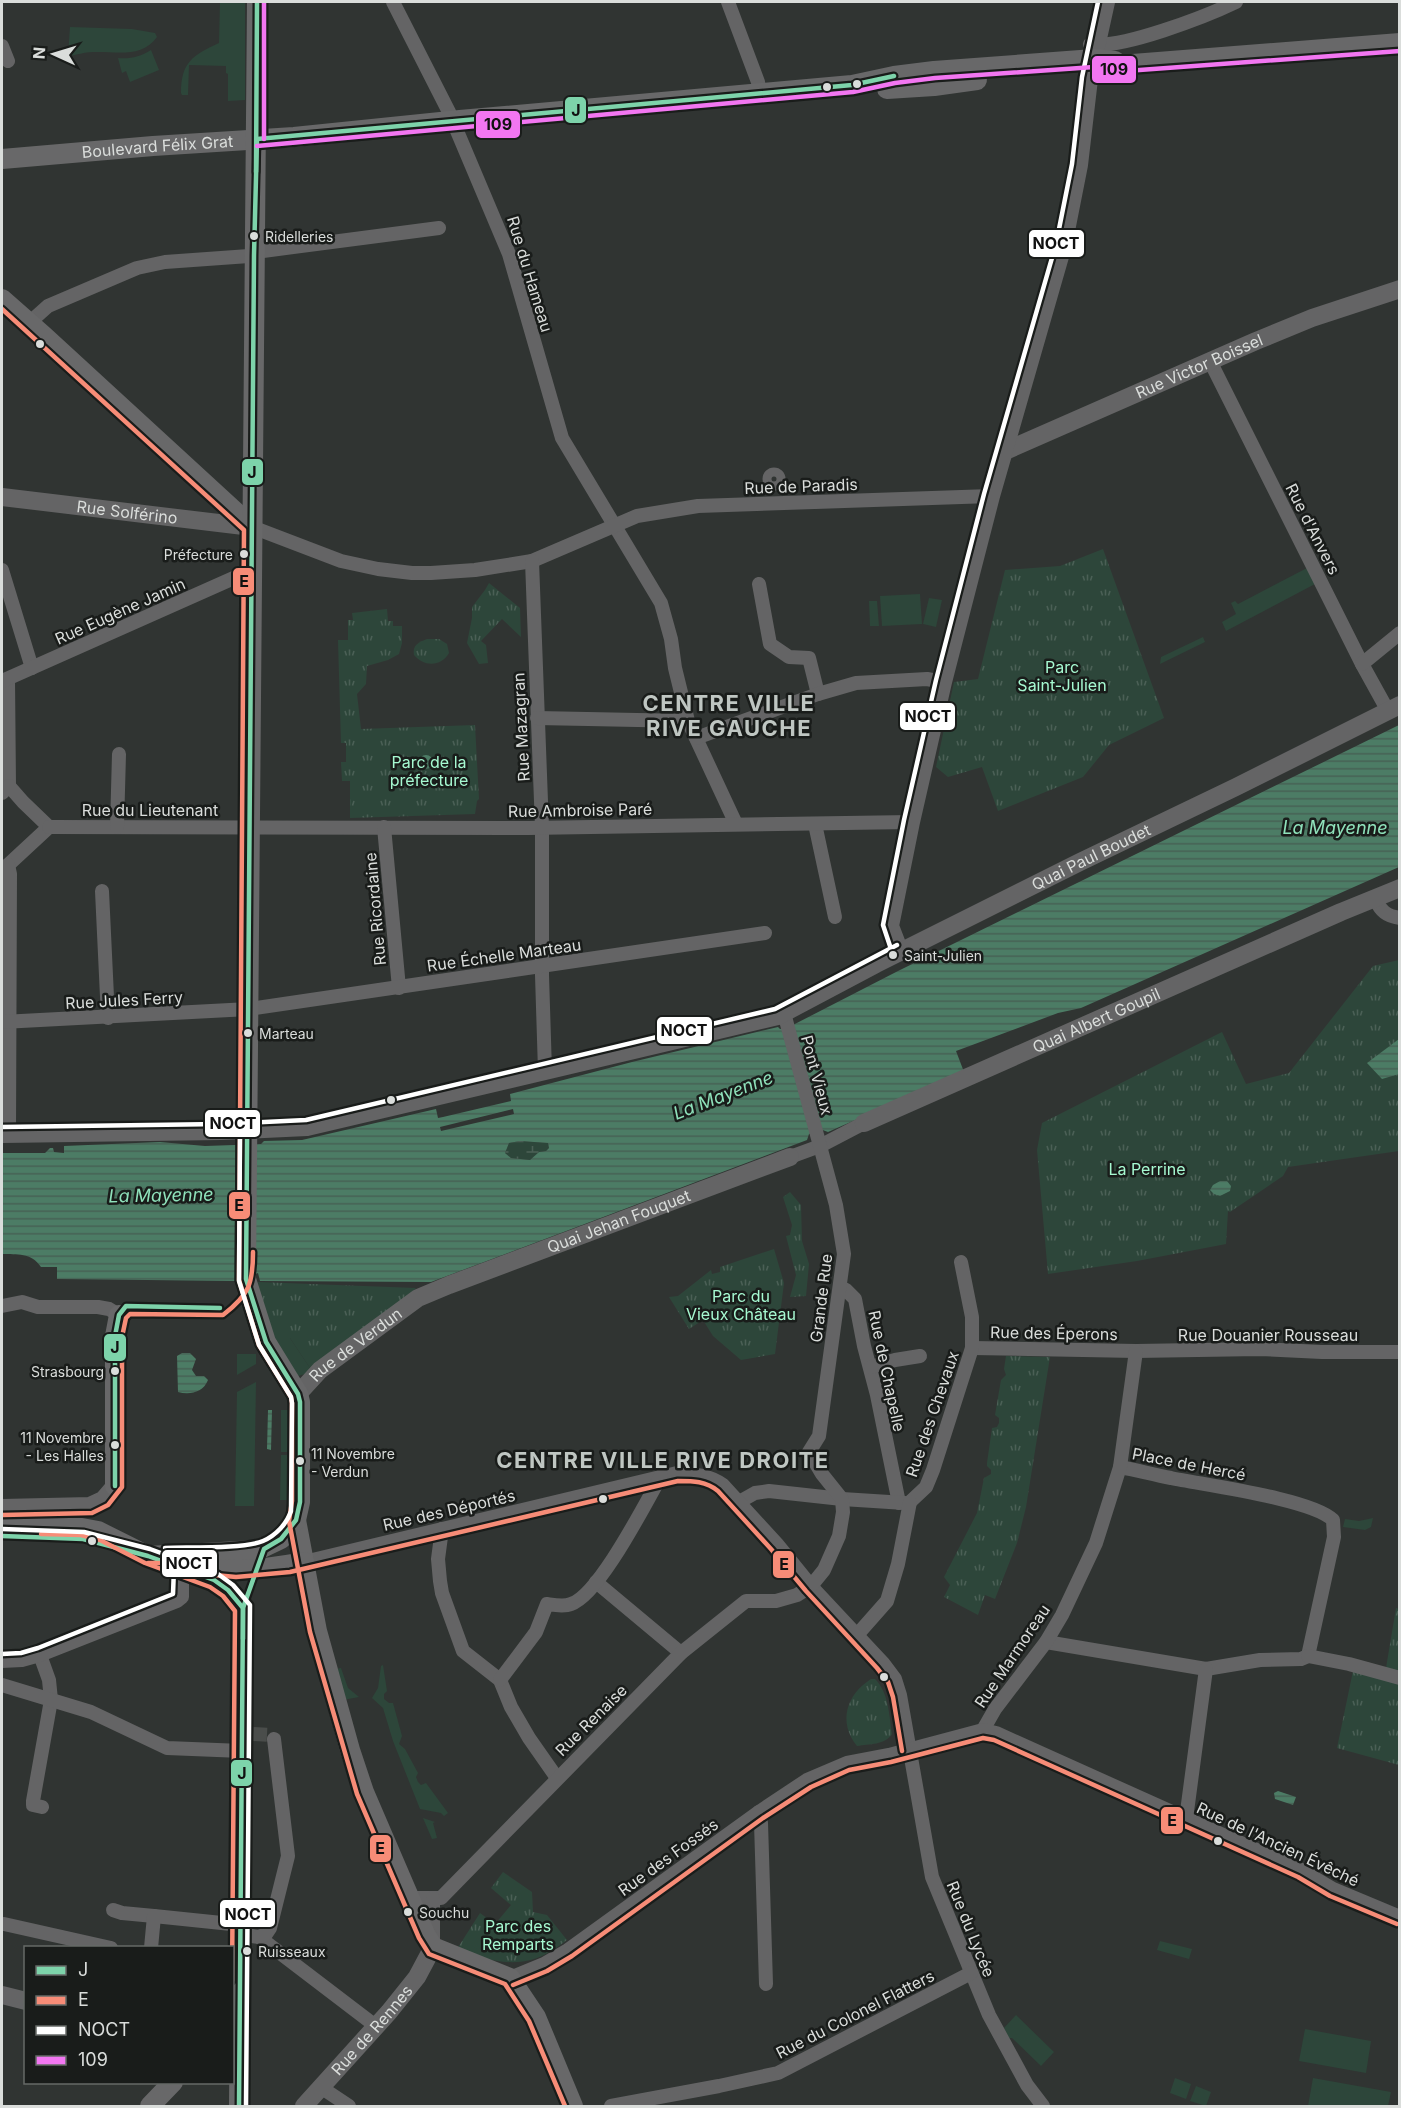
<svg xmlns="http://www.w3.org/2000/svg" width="1401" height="2108" font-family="Inter,sans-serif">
<defs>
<pattern id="wetland-marsh" width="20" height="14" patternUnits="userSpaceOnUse" patternTransform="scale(1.5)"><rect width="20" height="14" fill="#2d463a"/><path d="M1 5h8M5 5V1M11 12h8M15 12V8" fill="none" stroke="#4b6056"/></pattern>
<pattern id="park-tufts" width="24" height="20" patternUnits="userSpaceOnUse" patternTransform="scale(1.5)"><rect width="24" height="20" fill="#2d463a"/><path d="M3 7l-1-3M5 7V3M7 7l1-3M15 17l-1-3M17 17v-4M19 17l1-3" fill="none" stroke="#4b6056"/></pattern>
<pattern id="water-rules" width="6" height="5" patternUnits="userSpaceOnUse" patternTransform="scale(1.5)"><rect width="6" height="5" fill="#4c7c65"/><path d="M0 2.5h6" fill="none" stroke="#476255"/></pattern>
</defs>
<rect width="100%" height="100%" fill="#303432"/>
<g fill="#2d463a">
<path d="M220,2H245V100L228,101V74L226,73V66L189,65L188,95H182L181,93C181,62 193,55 219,43Z"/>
<path d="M70,27L132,29L155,33L157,37C141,59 116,51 93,52C84,52 77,55 68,56Z"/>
<path d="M151,50L159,70L130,82L126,71L122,73L118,58C130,59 140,57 151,50Z"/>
<path d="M1307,568L1315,584L1226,631L1222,622L1236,614L1231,603L1235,601L1238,604Z"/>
<path d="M920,594L922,624L882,626L880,596Z"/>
<path d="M929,598L942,600L936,627L923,624Z"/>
<path d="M869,601H877L879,626H870Z"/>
<path d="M1203,637L1205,642L1160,664L1161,657Z"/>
<path d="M271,1338H290L310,1368L305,1374L298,1376Z"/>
<path d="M237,1354H256V1364L237,1375Z"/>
<path d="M256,1382L254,1506H235L237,1392Z"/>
<rect x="281" y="1410" width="8" height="42"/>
<path d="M281,1455H289L288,1500H280Z"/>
<path d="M1373,1518L1371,1527L1365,1530L1343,1527L1345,1519L1359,1521Z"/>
<path d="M383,1665L387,1691L384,1694V1699L389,1703H393L402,1736L399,1744L405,1749L418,1773L416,1777L418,1782L421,1785L426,1783L448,1813L444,1816L441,1813L420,1809L393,1741L383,1708L372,1698L378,1688L381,1666Z"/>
<path d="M341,1668L348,1688L359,1697L343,1700L335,1669Z"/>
<path d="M423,1818L435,1822L433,1823L437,1838L432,1839Z"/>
<path d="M1160,1941L1192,1949L1189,1959L1157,1950Z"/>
<path d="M1016,2015L1054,2052L1041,2066L1012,2038H1009L1004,2028Z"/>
<path d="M1305,2029L1371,2041L1366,2073L1299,2061Z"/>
<path d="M1175,2078L1191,2084L1186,2099L1170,2093Z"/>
<path d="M1313,2078L1391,2092L1388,2106H1308Z"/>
<path d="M1196,2086L1211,2092L1206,2106L1190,2101Z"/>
</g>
<path fill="url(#wetland-marsh)" d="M520,1141L548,1143L549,1148L546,1151L539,1152L530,1160L511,1158L505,1153L509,1143Z"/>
<g fill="url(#park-tufts)">
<path d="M1103,549L1164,718L1109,745L1083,777L998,811L982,767L948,777L936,767L954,682L978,679L1005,570L1060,566Z"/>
<path d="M489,583L520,608L521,637L502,619L481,641L486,645L488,663L479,664L467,643L472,618V607L485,590Z"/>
<path d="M387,609L388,621H393V626H402V643L399,654L388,660L367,666L366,684L357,694L361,729L475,725L479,799L477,801L475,814L350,818V781H342L341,762H346V743H341L338,640H348V620H353L352,613Z"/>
<path d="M427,639H439L447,644L449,653C441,667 424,667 414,655C412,645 419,642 427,639Z"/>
<path d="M1399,960V1151L1288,1167L1283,1176L1230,1212L1228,1211L1226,1244L1137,1261L1048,1274L1037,1150L1042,1123L1222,1032L1246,1084L1289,1073L1373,966Z"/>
<path d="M790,1192L801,1205L802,1241L809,1264L806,1296L790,1297L796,1275L786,1236L790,1235L792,1225L783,1197Z"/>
<path d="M774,1249L784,1283L775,1354L741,1360L713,1336L703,1320L689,1329L669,1297L678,1296L711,1270L712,1274L720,1272V1267Z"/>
<path d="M258,1282L416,1288L398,1306L310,1368L290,1338H275L261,1309Z"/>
<path d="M1006,1356L1050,1357L1026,1507L1017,1543L995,1599L985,1595L978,1615L944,1597L950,1585L944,1577L977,1513L984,1478L991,1474V1470L987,1466V1463L992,1428L997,1427L999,1423V1418L995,1415L1001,1380L1006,1375L1004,1369Z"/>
<path d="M1396,1608L1399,1609V1765L1337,1748L1353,1671L1384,1680Z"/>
<path d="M871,1679H875C889,1693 889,1715 892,1734C885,1745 869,1744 857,1746C838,1722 846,1695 871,1679Z"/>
<path d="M503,1872L532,1892L533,1912L547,1915L567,1940C560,1945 552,1951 544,1955C516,1969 484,1960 457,1949L480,1913L495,1924L511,1905L491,1888Z"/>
</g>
<g fill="url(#water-rules)" fill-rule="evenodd">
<path d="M1399,725V867L1081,1008L1058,1013L956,1051L964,1072L828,1132L820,1129L809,1134L807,1140L431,1282L260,1281L258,1273L237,1281L57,1279V1267H41C31,1252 17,1255 2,1254V1153H45L50,1148H53L54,1152L64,1153V1146L160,1142L205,1146L261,1144L264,1141L302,1140L436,1109L438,1118L443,1117L511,1101L510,1094L632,1062L778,1027L780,1029L791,1026L898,971ZM513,1109L514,1114L441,1131L440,1127ZM520,1141L548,1143L549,1148L546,1151L539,1152L530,1160L511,1158L505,1153L509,1143Z"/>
<circle cx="426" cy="762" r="7"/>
<path d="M1399,1039V1074L1382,1079L1367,1063Z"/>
<path d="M1220,1181H1227L1231,1186L1230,1191L1220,1196L1214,1194L1210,1190L1213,1185Z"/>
<path d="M182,1353H190L196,1359L192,1370L196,1376H204L208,1380C203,1393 189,1395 178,1392L177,1356Z"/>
<path d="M268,1410H272L271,1450L267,1449Z"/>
<path d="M1278,1791L1296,1797L1293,1805L1275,1799L1274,1793Z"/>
</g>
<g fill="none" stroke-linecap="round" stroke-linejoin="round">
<path stroke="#4a4d4b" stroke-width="14" stroke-dasharray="14 7" stroke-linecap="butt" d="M253,1734L272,1735L274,1739"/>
<g stroke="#646465" stroke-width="14">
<path d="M393,2L449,112L509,254L562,438L661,603L671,639L675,668L688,721L736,824"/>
<path d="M728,2L758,82L760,93"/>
<path d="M1090,44C1120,50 1207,16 1236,2"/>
<path d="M2,46L8,61"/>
<path d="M29,323L48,306L137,268L165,262L249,256L263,251L439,228"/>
<path d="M1210,361L1362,664L1388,711"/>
<circle cx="774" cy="479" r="4.5"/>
<path d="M252,527L341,561L378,569L412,573H431L475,570L532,561L637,516L698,506L991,496"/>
<path d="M532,561L542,828V975L545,1071"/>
<path d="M2,570L32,668"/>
<path d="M759,584L770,644L789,657L809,658L818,694"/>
<path d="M1362,664L1400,633"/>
<path d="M8,679L9,786"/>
<path d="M2,681L236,577L253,576"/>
<path d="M537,718L688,721"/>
<path d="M696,738L818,694L856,683L927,679L943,682"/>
<path d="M2,793L9,786L23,802L49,827L8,865"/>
<path d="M815,824L835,917"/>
<path d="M49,827L529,828L911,822"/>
<path d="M117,827L119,754"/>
<path d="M384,827L399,988"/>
<path d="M8,865L10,874L9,1134"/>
<path d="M102,891L108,1018"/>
<path d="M1375,899C1381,911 1386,916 1400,918"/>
<path d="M2,1022L249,1009L765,933"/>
<path d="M790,1157L820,1146L864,1123"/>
<path d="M840,1287L846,1290L855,1299L864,1346L877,1395L899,1503"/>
<path d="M2,1306L22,1302L38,1307H98L109,1309L119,1315"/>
<path d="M972,1348L1136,1351L1260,1349L1322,1352H1400"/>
<path d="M871,1367L895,1360L920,1356"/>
<path d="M1120,1467C1137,1470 1154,1475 1171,1478C1204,1485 1312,1499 1333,1520L1334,1537L1308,1656"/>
<path d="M739,1502L755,1493L769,1491L842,1499L905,1503"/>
<path d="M910,1502L926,1487L933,1470L972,1348V1317L961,1262"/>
<path d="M442,1529L438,1559L440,1581L442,1593L463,1651L500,1680L511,1707L529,1738L557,1778"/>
<path d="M304,1562L677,1473C694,1474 709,1475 723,1485L777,1544L811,1586L883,1663L895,1679L900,1695L932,1877L989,2015L1027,2085L1043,2106"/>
<path d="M596,1582L681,1653"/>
<path d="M857,1635L887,1601L898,1564L910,1502"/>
<path d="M1046,1642L1206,1669L1260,1660L1301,1659L1308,1656"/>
<path d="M40,1655L49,1680L51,1700L33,1801V1805L42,1807"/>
<path d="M1308,1656L1349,1664L1400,1678"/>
<path d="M2,1661L22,1660L40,1655L177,1601L182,1597V1568"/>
<path d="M500,1680L536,1632L547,1604C554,1605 564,1607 571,1604C599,1595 645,1504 661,1476"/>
<path d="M2,1685L91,1712L167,1748L242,1751"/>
<path d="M983,1730L995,1709L1046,1642L1062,1615L1096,1543L1120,1467L1136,1351"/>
<path d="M759,1812L761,1823L766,1984"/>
<path d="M1186,1819L1206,1669"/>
<path d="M410,1898H441L681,1653L746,1601H776L797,1595L811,1586L824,1570L839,1536L843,1512L842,1499L822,1474L809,1452L819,1436L844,1254L836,1205L784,1013"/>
<path d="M113,1910L122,1913L154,1916"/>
<path d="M4,1924L111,1948"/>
<path d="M252,1936L259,1937L377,2027"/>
<path d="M259,1937L266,1934L270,1928L288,1856L274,1739"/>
<path d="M433,1945V1898"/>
<path d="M151,1948L154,1916L241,1925"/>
<path d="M510,1978L544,1964L568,1950L759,1812L807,1780L847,1763L889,1755L983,1730L996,1733L1301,1870L1333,1889L1400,1917"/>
<path d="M322,2088L349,2106"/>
<path d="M611,2106L719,2086L778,2073L971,1973"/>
</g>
<g stroke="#646465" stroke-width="18">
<path id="s1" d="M1003,452L1256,341L1312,318L1400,289"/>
<path id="s2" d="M2,497L252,527"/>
<path d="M900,952L890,926L911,822L943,682L991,496L1063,246L1079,165L1089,79L1106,2"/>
<path id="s3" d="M864,1123L1341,912L1400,888"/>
<path id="s4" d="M2,1134L221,1131L307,1127L778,1016L876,964L1080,862L1236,787L1400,705"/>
<path id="s5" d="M298,1394L320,1370L418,1298L449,1285L790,1157"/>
<path d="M2,1508L90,1506L103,1500L115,1486"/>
<path d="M2,1995L26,2001"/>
<path id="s6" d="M304,2106L389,2012L417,1977L433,1947"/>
</g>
<g stroke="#686869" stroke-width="20">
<path d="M1108,68L1120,65L1400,43"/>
<path d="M887,89L934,86L977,80"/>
<path id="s7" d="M2,159L153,146L294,137L460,120L852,85L894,76L934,71L1094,59L1115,61L1120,65"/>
<path d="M2,299L44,336L252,527"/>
<path d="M115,1486V1336L119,1315"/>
<path d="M296,1520L317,1631L350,1750L364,1792L425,1934L433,1947L510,1978L536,2017L573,2106"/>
<path d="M2,1526L82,1528L98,1531L148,1556L214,1580L228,1590L243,1608L239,2106"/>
<path d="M148,1556L258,1550L281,1539L296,1520L300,1502V1402L298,1394L266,1342L246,1279L257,2"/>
<path d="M194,1563C228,1576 269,1568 304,1562"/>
<path d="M150,2106L173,2082"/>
</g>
<defs>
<g id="bus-1">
<path d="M257,139L852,85L894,76"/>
<path d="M256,172L257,2"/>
<path d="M115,1486V1336L119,1315L126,1306L220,1308"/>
<path d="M2,1536L83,1539L148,1556L214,1580L228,1590L243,1608V1639"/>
<path d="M239,2106L243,1608L264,1549L281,1539L296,1520L300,1502V1402L298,1394L266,1342L246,1279L254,255L257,139"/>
</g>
<g id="bus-2">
<path d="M2,309L244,530L239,1280L259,1345L291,1397L292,1403V1501L289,1521L310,1632L357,1794L419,1938L429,1954L505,1984L529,2021L565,2106"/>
<path d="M2,1515L92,1513L108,1505L122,1487V1337L126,1318L130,1314L223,1315C249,1295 253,1284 253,1252"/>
<path d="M41,1534L81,1535L100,1540L145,1563L210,1587L223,1596L235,1611L232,1981"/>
<path d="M148,1563H171L204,1574L236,1577L290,1572L678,1481C693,1481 706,1481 718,1491L771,1549L806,1591L877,1668L888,1682L893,1697L902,1751"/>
<path d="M513,1985L547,1971L572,1956L763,1818L811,1787L849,1770L891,1762L983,1738L994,1740L1298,1877L1330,1896L1397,1924"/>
</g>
<g id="bus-3">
<path d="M893,955L883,925L904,820L936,680L984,494L1056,244L1072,164L1082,77L1098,2"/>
<path d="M2,1127L221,1124L306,1120L775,1009L897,945"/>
<path d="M2,1529L84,1532L150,1549L218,1574L233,1585L250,1605L246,2106"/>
<path d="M165,1548C187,1547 245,1549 263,1541C275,1536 287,1524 291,1511L292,1403L291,1397L259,1345L239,1281L240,1130"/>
<path d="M2,1654L21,1653L38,1648L173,1594L174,1568"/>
</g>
<g id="bus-4">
<path d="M264,2V139"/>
<path d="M257,146L853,92L895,83L935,78L1094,67L1126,71L1400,51"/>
</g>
</defs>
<use href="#bus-1" stroke="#191c1a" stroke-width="9"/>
<use href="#bus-2" stroke="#191c1a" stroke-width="9"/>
<use href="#bus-3" stroke="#191c1a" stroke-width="9"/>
<use href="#bus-4" stroke="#191c1a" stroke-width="9"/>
<use href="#bus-1" stroke="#7dd3aa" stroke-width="4.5"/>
<use href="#bus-2" stroke="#f78c77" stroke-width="4.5"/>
<use href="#bus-3" stroke="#fff" stroke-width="4.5"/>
<use href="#bus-4" stroke="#f276f1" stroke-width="4.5"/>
</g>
<g fill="#dadddb" stroke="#191c1a" stroke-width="2">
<circle cx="857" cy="84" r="5"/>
<circle cx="827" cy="87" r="5"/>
<circle cx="254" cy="236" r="5"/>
<circle cx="40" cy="344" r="5"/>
<circle cx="244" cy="554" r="5"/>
<circle cx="893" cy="955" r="5"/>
<circle cx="248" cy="1033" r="5"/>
<circle cx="391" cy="1100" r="5"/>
<circle cx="115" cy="1371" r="5"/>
<circle cx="115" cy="1445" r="5"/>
<circle cx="300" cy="1461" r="5"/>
<circle cx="603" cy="1499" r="5"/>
<circle cx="92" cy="1541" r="5"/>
<circle cx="884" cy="1677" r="5"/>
<circle cx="1218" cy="1841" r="5"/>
<circle cx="408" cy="1912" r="5"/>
<circle cx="247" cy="1951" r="5"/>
</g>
<g text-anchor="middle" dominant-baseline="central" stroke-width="5" stroke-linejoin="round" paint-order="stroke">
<g font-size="14" fill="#dadddb" stroke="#191c1a" text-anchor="start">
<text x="265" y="236">Ridelleries</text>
<text x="233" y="554" text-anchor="end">Préfecture</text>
<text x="904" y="955">Saint-Julien</text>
<text x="259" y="1033">Marteau</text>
<text x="104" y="1371" text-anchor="end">Strasbourg</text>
<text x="104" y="1437" text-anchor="end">11 Novembre<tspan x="104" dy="18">- Les Halles</tspan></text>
<text x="311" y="1453">11 Novembre<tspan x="311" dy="18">- Verdun</tspan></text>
<text x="419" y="1912">Souchu</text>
<text x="258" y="1951">Ruisseaux</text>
</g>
<g font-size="16" fill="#dadddb" stroke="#191c1a">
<text stroke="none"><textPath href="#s7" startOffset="156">Boulevard Félix Grat</textPath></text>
<text transform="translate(530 274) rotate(73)">Rue du Hameau</text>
<text stroke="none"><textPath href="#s1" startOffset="214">Rue Victor Boissel</textPath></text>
<text transform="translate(801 486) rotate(-2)">Rue de Paradis</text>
<text stroke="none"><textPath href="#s2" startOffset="126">Rue Solférino</textPath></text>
<text transform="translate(1313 529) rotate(63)">Rue d'Anvers</text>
<text transform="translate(120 611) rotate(-24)">Rue Eugène Jamin</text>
<text transform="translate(521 727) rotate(-93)">Rue Mazagran</text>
<text x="150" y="810">Rue du Lieutenant</text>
<text transform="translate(580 810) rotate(-1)">Rue Ambroise Paré</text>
<text stroke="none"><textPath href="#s4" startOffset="1140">Quai Paul Boudet</textPath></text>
<text transform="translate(375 909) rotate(-95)">Rue Ricordaine</text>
<text transform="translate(504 955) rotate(-8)">Rue Échelle Marteau</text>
<text transform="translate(124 1000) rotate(-3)">Rue Jules Ferry</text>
<text stroke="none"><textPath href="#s3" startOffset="254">Quai Albert Goupil</textPath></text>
<text transform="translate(817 1075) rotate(75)">Pont Vieux</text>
<text stroke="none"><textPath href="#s5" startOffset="369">Quai Jehan Fouquet</textPath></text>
<text transform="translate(821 1298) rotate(-83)">Grande Rue</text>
<text transform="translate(1054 1333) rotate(1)">Rue des Éperons</text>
<text x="1268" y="1335">Rue Douanier Rousseau</text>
<text stroke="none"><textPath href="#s5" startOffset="76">Rue de Verdun</textPath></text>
<text transform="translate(887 1371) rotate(78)">Rue de Chapelle</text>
<text transform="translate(932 1414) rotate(-71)">Rue des Chevaux</text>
<text transform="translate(1189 1464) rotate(11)">Place de Hercé</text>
<text transform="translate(449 1510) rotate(-13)">Rue des Déportés</text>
<text transform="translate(1012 1656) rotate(-56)">Rue Marmoreau</text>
<text transform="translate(591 1720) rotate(-45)">Rue Renaise</text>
<text transform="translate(1278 1844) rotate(25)">Rue de l'Ancien Évêché</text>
<text transform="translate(668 1857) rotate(-36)">Rue des Fossés</text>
<text transform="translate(971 1929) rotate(68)">Rue du Lycée</text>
<text transform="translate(855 2014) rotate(-27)">Rue du Colonel Flatters</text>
<text stroke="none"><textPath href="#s6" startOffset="102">Rue de Rennes</textPath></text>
</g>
<g font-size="16" fill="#a6f9d1" stroke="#191c1a">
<text x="1062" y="667">Parc<tspan x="1062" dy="18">Saint-Julien</tspan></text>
<text x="429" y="762">Parc de la<tspan x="429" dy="18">préfecture</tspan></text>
<text x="1147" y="1169">La Perrine</text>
<text x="741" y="1296">Parc du<tspan x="741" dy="18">Vieux Château</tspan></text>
<text x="518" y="1926">Parc des<tspan x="518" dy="18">Remparts</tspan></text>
</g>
<g font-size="18" font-style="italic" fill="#8fe2bb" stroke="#191c1a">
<text x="1335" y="827">La Mayenne</text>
<text transform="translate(723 1095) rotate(-21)">La Mayenne</text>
<text transform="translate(161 1195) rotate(-1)">La Mayenne</text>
</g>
<g font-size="22" font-weight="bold" letter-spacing="1.5" fill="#bfc6c2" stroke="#191c1a">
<text x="729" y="703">CENTRE VILLE<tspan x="729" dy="25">RIVE GAUCHE</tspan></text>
<text x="663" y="1460">CENTRE VILLE RIVE DROITE</text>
</g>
</g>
<g stroke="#191c1a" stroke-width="2">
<rect x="1091" y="55" width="46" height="29" rx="6" fill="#f276f1"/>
<rect x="564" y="96" width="23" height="28" rx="6" fill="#7dd3aa"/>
<rect x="475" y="110" width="46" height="29" rx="6" fill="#f276f1"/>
<rect x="1028" y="229" width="57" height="29" rx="6" fill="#fff"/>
<rect x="241" y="458" width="23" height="28" rx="6" fill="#7dd3aa"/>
<rect x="232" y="567" width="23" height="29" rx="6" fill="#f78c77"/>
<rect x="899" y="702" width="57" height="29" rx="6" fill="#fff"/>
<rect x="656" y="1016" width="57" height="29" rx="6" fill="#fff"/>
<rect x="204" y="1109" width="57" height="29" rx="6" fill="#fff"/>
<rect x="228" y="1191" width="23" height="29" rx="6" fill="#f78c77"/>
<rect x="103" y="1333" width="24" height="29" rx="6" fill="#7dd3aa"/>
<rect x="161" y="1549" width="57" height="29" rx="6" fill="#fff"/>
<rect x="772" y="1550" width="23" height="29" rx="6" fill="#f78c77"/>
<rect x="230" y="1759" width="23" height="28" rx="6" fill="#7dd3aa"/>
<rect x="1160" y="1806" width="24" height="29" rx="6" fill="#f78c77"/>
<rect x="369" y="1834" width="23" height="29" rx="6" fill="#f78c77"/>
<rect x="219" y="1899" width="57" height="29" rx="6" fill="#fff"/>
</g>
<g font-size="16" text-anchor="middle" font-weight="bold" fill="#111">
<text x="1114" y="75">109</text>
<text x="576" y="116">J</text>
<text x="498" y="130">109</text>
<text x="1056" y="249">NOCT</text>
<text x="252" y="478">J</text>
<text x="244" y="587">E</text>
<text x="928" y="722">NOCT</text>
<text x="684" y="1036">NOCT</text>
<text x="233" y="1129">NOCT</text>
<text x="239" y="1211">E</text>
<text x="115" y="1353">J</text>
<text x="189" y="1569">NOCT</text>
<text x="784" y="1570">E</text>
<text x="242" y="1779">J</text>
<text x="1172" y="1826">E</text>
<text x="380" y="1854">E</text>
<text x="248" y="1920">NOCT</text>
</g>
<rect width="1401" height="2108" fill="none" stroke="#dadddb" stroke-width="6"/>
<rect x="24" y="1946" width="210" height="138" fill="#191c1a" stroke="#666967" stroke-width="1.5"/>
<rect x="36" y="1966" width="30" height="9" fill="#7dd3aa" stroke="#666967" stroke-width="1.5"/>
<text x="78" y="1976" font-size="18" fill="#dadddb">J</text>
<rect x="36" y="1996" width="30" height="9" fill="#f78c77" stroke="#666967" stroke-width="1.5"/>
<text x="78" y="2006" font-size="18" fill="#dadddb">E</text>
<rect x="36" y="2026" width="30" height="9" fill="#ffffff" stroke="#666967" stroke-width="1.5"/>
<text x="78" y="2036" font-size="18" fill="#dadddb">NOCT</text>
<rect x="36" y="2056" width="30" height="9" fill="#f276f1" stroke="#666967" stroke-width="1.5"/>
<text x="78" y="2066" font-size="18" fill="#dadddb">109</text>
<g transform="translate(54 54) rotate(274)" stroke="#191c1a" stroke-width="4.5" paint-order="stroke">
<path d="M0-4.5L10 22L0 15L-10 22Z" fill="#dadddb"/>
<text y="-9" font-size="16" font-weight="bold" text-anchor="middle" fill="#dadddb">N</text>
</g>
</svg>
